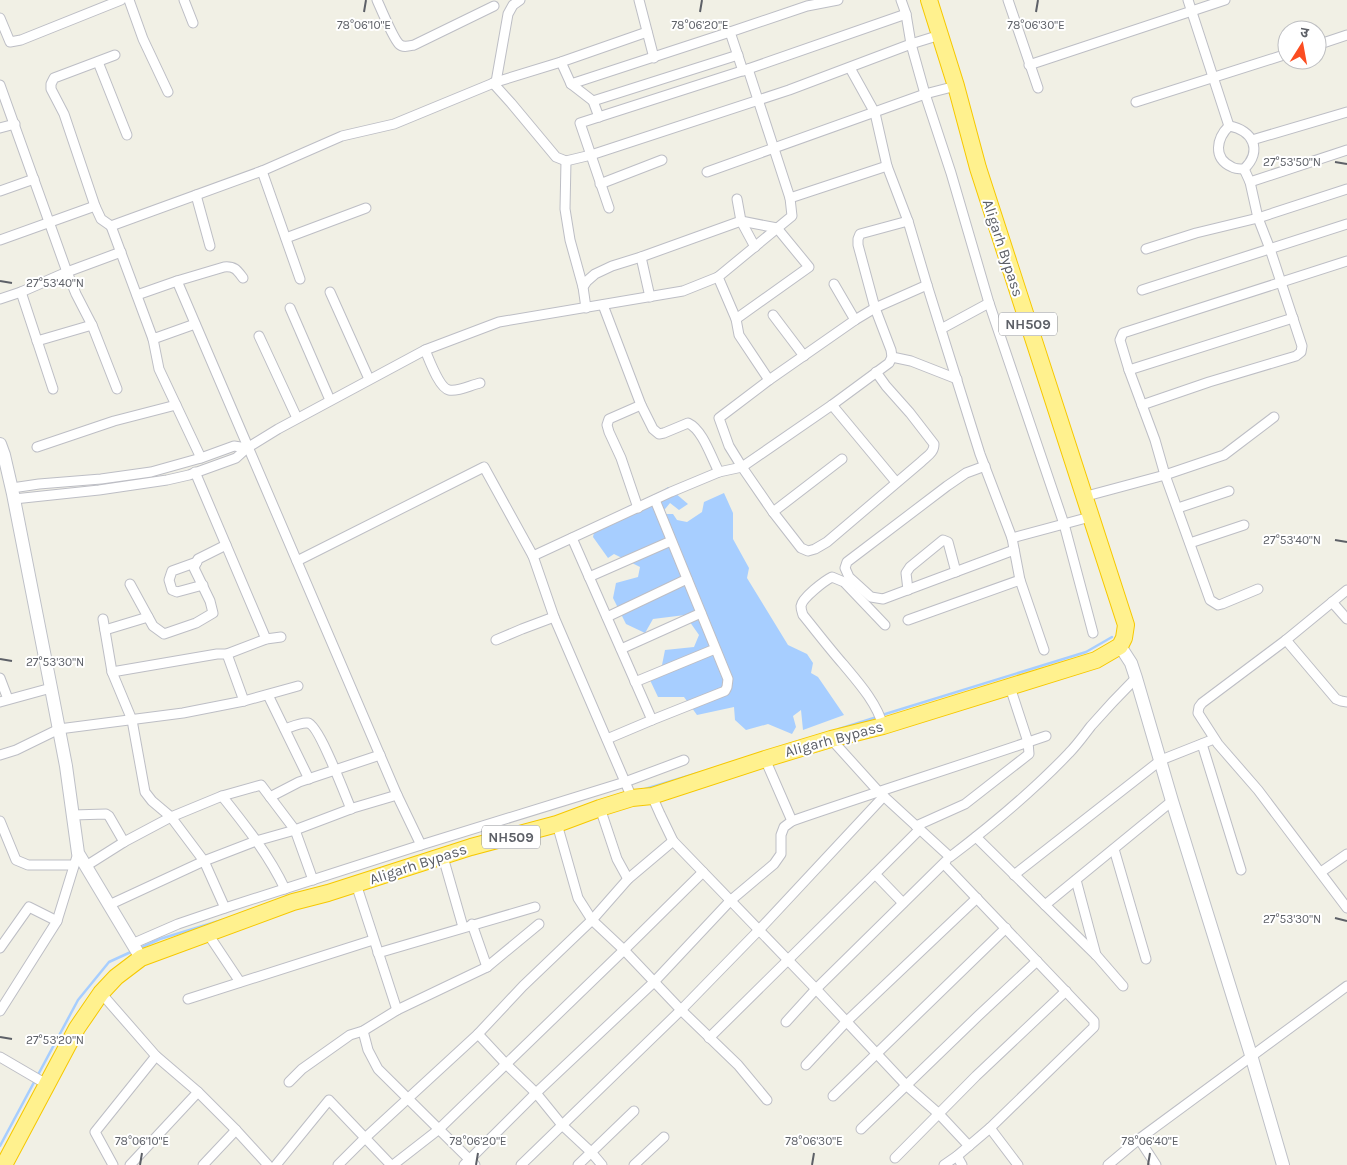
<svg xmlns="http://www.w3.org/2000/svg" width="1347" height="1165" font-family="Karla,'Noto Sans Devanagari',sans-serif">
<rect width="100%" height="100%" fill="#f1f0e5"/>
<path fill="#a7ceff" d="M668,487L688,504L679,510L670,503L661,514H673L677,520L687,522L702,512L704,502L724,493L733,513V539L749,568L747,578L788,645L807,654L813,663L811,673L818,677L844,715L803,730L801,710L793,716L796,727L792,734L768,724L746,730L735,720L734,707L697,715L684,697H658L649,678L662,665L665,650L694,647L699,635L685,615L653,619L645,633L626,624L613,598L616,583L638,577L640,567L614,554L608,558L593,537L595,528L628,506L650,499Z"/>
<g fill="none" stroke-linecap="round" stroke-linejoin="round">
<g stroke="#a7ceff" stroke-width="2.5">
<path d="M882,715L1086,652L1112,637"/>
<path d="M839,729L877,717"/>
<path d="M645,789L698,773"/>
<path d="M140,948L160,939L222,920"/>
<path d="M0,1146L78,1000L109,962L133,951"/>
</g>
<defs>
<g id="street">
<path d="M129,0L143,39L168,92"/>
<path d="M184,0L193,23"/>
<path d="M377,0C381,9 393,38 399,44C403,48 409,46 414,45L494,6"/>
<path d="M639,0L654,58"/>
<path d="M901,0L906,14L911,44L925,94L951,173L989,303L1064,524L1093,633"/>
<path d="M1008,0L1038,88"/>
<path d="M1188,0L1229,126"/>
<path d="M0,18L10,42L21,40L121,0"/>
<path d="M1317,45L1347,35"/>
<path d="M115,55L54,78L51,84V89L64,114L95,206L101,219L111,226L262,171L342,136L394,124L496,82L561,62L647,32"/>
<path d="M98,62L127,135"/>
<path d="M561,62L571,84L593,101L599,117"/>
<path d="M1029,65L1225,0"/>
<path d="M850,68L875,113L887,166L908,221L927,285L980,454L1012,538L1020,580L1044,650"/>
<path d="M748,69L790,198"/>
<path d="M743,71L730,32L807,6L838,0"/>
<path d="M496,82L508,14L513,5L520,0"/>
<path d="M493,83L511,103L556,157L566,161L591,155L789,90L911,44L940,35"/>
<path d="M571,84L730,32"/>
<path d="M0,85L67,272L76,294L92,325L117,389"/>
<path d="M593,101L738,55"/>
<path d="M1136,102L1287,54"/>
<path d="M1229,126C1253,130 1263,151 1244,169C1240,169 1235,169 1232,167C1212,158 1217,138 1229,126Z"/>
<path d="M0,128L15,124"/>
<path d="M1252,140L1347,112"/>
<path d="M566,161L565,209L570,240L583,287"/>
<path d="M262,171L300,279"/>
<path d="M707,172L925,94L956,86"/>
<path d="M1250,182L1347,150"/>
<path d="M600,184L662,160"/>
<path d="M0,191L34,179"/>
<path d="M196,195L210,246"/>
<path d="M737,199L741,221L755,247"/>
<path d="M609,208L580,123L748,69L906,14"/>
<path d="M111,226L153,339L195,324"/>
<path d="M286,238L366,208"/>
<path d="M0,240L95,206"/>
<path d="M1146,249L1196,233L1258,218L1347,189"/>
<path d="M641,257L650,297"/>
<path d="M177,281L224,267C235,266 237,270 243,278"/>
<path d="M834,284L855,320"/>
<path d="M1142,290L1347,224"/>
<path d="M21,292L53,389"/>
<path d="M330,292L369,379"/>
<path d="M137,295L177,281L397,795L421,845"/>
<path d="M0,299L21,292L67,272L121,252"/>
<path d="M603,305L641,405L653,429L659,434L664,433L688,423C703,430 711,457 719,472"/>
<path d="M290,308L330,400"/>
<path d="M586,308L583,287L587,281L595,274L612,266L641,257L741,221L777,228L809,267L736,319"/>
<path d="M773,315L804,356"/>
<path d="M941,329L989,303"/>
<path d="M259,336L297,418"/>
<path d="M153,339L159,369L201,458"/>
<path d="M37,341L92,325"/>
<path d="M425,350C429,359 439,388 449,390C458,392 471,385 480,383"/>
<path d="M892,357L911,361L957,379"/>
<path d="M1129,370L1293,318"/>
<path d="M876,372L886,386L910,413L934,444C934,453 927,456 921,462L827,542L815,549L808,551L801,548L773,512L742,467L729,446L719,418L769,380L855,320L875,308L927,285"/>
<path d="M769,380L739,335L736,319L718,277L792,216L790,198L887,166"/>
<path d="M832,405L896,482"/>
<path d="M1142,405L1209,382L1296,356L1301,352L1302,346L1270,249L1258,218L1250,182L1244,169"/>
<path d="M37,447L114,421L176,405"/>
<path d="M985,466L966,473L947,486L847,562L845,568L849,577L871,597L883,599L1014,550"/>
<path d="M195,472L266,639"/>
<path d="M12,488L39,484L101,479L151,472L201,458L234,446L247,448"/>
<path d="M1083,497L1165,475L1224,455L1274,417"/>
<path d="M14,499L99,490L167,480L189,475L236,458L247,448L278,429L425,350L499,322L683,291L718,277"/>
<path d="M638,508L621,458L609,432L607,425L609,419L641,405"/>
<path d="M1178,508L1229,491"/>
<path d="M773,512L842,459"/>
<path d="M572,538L652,720L725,691L727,687L728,679L655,500"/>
<path d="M1012,538L1090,517"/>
<path d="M1190,543L1244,525"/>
<path d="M533,556L671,492L719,472L742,467L832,405L889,363L892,357L891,350L875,308L858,245V239L860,234L908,221"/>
<path d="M297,561L484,467L533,556L554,617L632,798"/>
<path d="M197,562L172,571L169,580L172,590L177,592L203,585"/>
<path d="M589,577L671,541"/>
<path d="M130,584L153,626L164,634L196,623L213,613L210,601L194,568L198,559L226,545"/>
<path d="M1258,589L1222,604L1218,605L1210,600L1165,475L1155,440L1129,370L1120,340L1123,333L1347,261"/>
<path d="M908,590L906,573L910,567L943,540L948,542L956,572"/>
<path d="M1347,590L1286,640L1202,703L1199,707L1198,713L1218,744L1258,790L1347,908"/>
<path d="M1332,602L1347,619"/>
<path d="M607,617L687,579"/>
<path d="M103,619L112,672L132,720L145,792L152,801L171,817L204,861L225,908"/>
<path d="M908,620L1020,580"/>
<path d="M105,630L148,617"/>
<path d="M496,640L522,629L554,617"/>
<path d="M1286,640L1336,699L1341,701L1347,702"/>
<path d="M621,649L701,613"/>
<path d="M227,654L244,701"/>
<path d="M112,672L217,654H227L266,639L281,637"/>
<path d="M0,678L8,699"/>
<path d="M635,682L715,649"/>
<path d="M268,695L309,779"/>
<path d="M0,702L51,688"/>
<path d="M883,726C877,703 858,682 843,664C829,648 816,631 803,615C802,612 801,610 801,606C802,598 824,581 832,577L844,582L885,625"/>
<path d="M285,729C291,727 301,722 308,723C319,725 345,795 351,809"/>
<path d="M607,739L652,720"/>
<path d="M831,739L878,791L950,857C992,825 1033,791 1069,753C1077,745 1084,735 1091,726C1105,710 1120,694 1136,678"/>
<path d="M1202,744L1241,870"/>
<path d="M0,755L16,750L59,729L183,713L244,701L298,686"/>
<path d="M765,759L792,821"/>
<path d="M222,796C245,825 269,855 285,889"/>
<path d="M652,796L660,814L673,841L816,989L906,1085L939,1114L969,1146"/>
<path d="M270,797L299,782L380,755"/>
<path d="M600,808L617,859L628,879"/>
<path d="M73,815L106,814L109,816L124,842"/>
<path d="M0,821L16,860L28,865H74"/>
<path d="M557,824L578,898L592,920L624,950L681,1010L738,1065L767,1100"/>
<path d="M916,826L965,804L1029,754L1028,742L1010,687"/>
<path d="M976,837L1045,905"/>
<path d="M1114,849L1146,959"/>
<path d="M443,857L463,927"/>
<path d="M944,864L1094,1021V1027L990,1128L1018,1165"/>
<path d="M86,866L124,842L171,817L222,796L261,785L295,830L313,880"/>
<path d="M1321,872L1347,854"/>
<path d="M1014,875L1161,760L1214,739"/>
<path d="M1076,880L1096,955"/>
<path d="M356,884L397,1010"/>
<path d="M903,903L875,874L920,829"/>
<path d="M109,905L204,861L256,841L295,830L353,808L397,795"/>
<path d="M472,924L487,967"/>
<path d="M208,934L240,982"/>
<path d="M132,944L178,924L225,908L421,845L625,782L684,760"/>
<path d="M0,948L29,907L57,921"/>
<path d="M378,953L535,907"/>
<path d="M1123,986L1097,956L1045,905L1172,801"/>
<path d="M101,993L156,1056L198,1092L236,1130L268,1165"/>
<path d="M188,999L373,940"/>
<path d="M0,1011L57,921L78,853"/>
<path d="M786,1022L816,989L946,861"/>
<path d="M363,1031L368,1050L378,1069L475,1165"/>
<path d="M478,1034L506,1064L536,1093L562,1125L591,1152L602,1165"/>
<path d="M709,1038L875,874"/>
<path d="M0,1057L48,1085"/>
<path d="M806,1065L846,1022L977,898"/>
<path d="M289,1082L302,1069L350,1035L363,1031L397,1010L487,967L539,924"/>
<path d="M833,1096L1006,928"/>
<path d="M861,1129L978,1016L1037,961"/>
<path d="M1139,1139L1156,1165"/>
<path d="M957,1156L962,1165"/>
<path d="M895,1158L976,1076L1066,991"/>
<path d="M113,1165L95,1132L156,1056"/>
<path d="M130,1165L198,1092"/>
<path d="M203,1165L236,1130"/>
<path d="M276,1165L329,1100L391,1165"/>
<path d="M338,1165L365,1138L478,1034L523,986L592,920L628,879L673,841"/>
<path d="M393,1165L438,1130L624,950L703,872"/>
<path d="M464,1165L536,1093L654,982L730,901L774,864L781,854V835L784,827L792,821C876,792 961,765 1046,736"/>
<path d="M521,1165L681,1010L759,930L884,796"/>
<path d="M578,1165L634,1111"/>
<path d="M634,1165L664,1137"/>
<path d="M944,1165L957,1156L990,1128"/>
<path d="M1108,1165L1139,1139L1347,986"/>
</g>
<g id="secondary">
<path d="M0,444L4,455L13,494L51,688L66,766L78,853L141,958"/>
<path d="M1120,646L1131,663L1136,678L1172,801L1251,1055L1283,1165"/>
</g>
<path id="highway" d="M4,1165L77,1028L101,993L116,977L141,958L293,902L328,893L471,847L557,824L600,808L632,798L652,796L765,759L831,739L883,726L1096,660L1120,646L1124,638L1126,625L978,168L956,86L929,0"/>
</defs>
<use href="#street" stroke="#bdbec5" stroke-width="11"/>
<use href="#secondary" stroke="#bec0c7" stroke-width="14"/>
<use href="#highway" stroke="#f6c800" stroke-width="18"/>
<use href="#street" stroke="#fff" stroke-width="9"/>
<use href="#secondary" stroke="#fff" stroke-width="12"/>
<use href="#highway" stroke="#fff18e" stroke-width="16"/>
</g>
<path fill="none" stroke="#5d6067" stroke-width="2" d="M364,12L366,0M700,12L702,0M1036,12L1038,0M1335,162L1347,164M0,281L12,283M1335,540L1347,542M0,659L12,661M1335,918L1347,921M0,1037L12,1039M140,1165L142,1153M476,1165L478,1153M812,1165L814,1153M1148,1165L1150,1153"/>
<g text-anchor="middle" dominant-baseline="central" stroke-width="4" stroke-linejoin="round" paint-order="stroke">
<g fill="#fff" stroke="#8e9095" stroke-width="1">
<rect x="999" y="312.5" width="58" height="23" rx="4"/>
<rect x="482" y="825.5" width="58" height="23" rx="4"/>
</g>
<g font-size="14" font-weight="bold" fill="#5d6067">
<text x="1028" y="324">NH509</text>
<text x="511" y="837">NH509</text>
</g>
<g font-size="15" fill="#5d6067" stroke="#fff">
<text transform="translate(1003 248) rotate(72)">Aligarh Bypass</text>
<text transform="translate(834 739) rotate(-15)">Aligarh Bypass</text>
<text transform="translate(418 864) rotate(-18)">Aligarh Bypass</text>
</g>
</g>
<g font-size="12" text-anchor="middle" fill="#5d6067" stroke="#fff" stroke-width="4" stroke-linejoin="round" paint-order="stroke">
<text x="364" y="29">78°06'10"E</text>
<text x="700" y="29">78°06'20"E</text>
<text x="1036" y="29">78°06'30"E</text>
<text x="1292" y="166">27°53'50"N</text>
<text x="55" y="287">27°53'40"N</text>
<text x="1292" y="544">27°53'40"N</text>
<text x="55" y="666">27°53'30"N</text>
<text x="1292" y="923">27°53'30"N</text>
<text x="55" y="1044">27°53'20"N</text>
<text x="142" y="1145">78°06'10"E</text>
<text x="478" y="1145">78°06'20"E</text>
<text x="814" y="1145">78°06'30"E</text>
<text x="1150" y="1145">78°06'40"E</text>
</g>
<g transform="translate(1302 45) rotate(11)"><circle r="24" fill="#ffffff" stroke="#bebfc2"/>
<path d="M0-4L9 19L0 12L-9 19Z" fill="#fb4d21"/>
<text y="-8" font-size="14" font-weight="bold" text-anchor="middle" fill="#5d6067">उ</text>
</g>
</svg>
